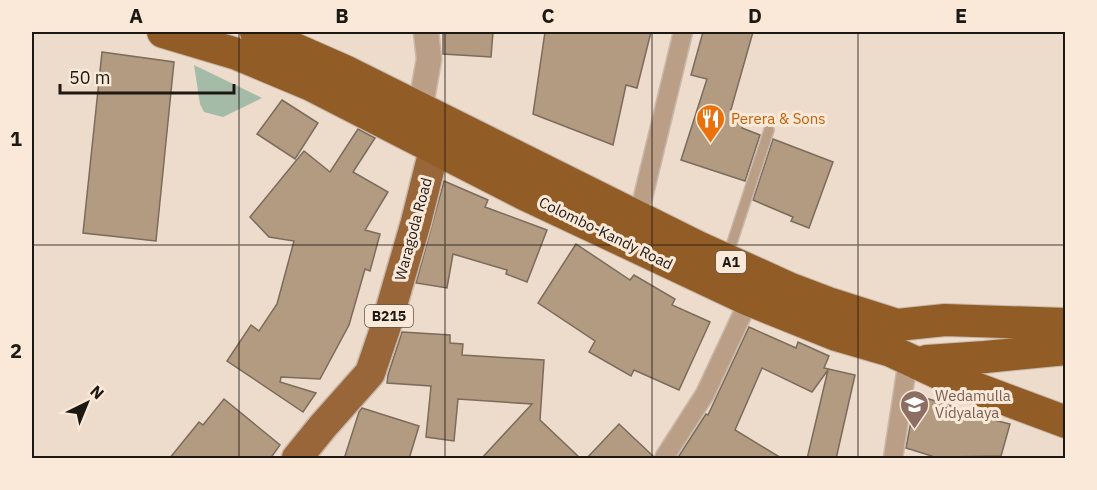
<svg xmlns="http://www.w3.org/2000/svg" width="1097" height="490" font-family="'IBM Plex Sans',sans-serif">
<rect width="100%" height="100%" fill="#eddbcb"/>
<path fill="#a4bba8" d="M194,65L262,98L223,117L204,112L200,104Z"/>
<g fill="#b39b82" stroke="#7a6b5c" stroke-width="1.5">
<path d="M443,32H493L491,57L443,54Z"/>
<path d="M545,32H651L637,88L626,85L613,145L533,114Z"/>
<path d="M703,32H753L730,113L745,117L742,128L760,135L745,181L681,160L707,79L691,75Z"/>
<path d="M102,52L174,62L156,241L83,233Z"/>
<path d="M282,100L318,123L295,159L257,134Z"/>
<path d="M358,129L375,138L353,172L388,192L365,230L380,234L370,271L365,269L349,325L320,379L281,377L280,382L316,393L303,412L227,361L251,325L259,331L277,304L294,241L269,237L250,217L304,151L330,172Z"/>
<path d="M773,139L833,162L809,228L791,221L793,217L753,200Z"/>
<path d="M444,181L488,200L485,207L547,230L527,282L506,274L507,270L453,254L447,288L416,283Z"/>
<path d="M576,244L630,280L634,275L675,299L672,305L710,322L679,390L634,370L631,376L589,352L595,341L538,303Z"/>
<path d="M749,327L796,348L798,342L829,356L824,368L855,375L836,459H807L828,370L812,392L762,368L735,430L783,459H677L706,414L708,415Z"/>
<path d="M402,332L450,335V343L463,344L462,355L544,360L540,420L581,459H481L532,404L458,399L454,441L426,437L431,386L387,383L388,375Z"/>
<path d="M916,395L958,408V411L1010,424L1001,456L944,457L941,459L906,448Z"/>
<path d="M224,399L280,445L270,459H169L199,422L203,425Z"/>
<path d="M362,408L419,426L409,459H344L359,412Z"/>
<path d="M619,424L653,456V459H586Z"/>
</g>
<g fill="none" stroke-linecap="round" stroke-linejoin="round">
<defs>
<path id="service" d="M728,255L769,130"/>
<g id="minor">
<path d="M638,218L683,32"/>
<path d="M664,458L705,394L749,300"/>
<path d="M893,458L908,360"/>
</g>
<path id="tertiary" d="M420,110L429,59L426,32"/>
<path id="primary" d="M297,458L323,426L370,373L385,329L416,222L434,150"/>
<g id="trunk">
<path d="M163,32L237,54L311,85L524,194L749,300L836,335L891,351L951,379L1066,422"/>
<path d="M256,32L347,72L698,247L791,289L828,303L897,325L945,320L1066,324"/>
<path d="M919,364L927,361L985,357L1066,349"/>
</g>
</defs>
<use href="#service" stroke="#c8b8aa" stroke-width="12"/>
<use href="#minor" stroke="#c8b8aa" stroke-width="21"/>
<use href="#tertiary" stroke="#c8b8aa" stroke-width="27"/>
<use href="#primary" stroke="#c8b8aa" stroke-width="33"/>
<use href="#trunk" stroke="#c8b8aa" stroke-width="34"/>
<use href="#service" stroke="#bb9e86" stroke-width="9"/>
<use href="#minor" stroke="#bb9e86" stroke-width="18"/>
<use href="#tertiary" stroke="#bb9e86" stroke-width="24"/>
<use href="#primary" stroke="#996639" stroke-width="30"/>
<use href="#trunk" stroke="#925c26" stroke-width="32"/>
</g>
<path fill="none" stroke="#1e1812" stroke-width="1.5" stroke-opacity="0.55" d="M239,32V458M445,32V458M652,32V458M858,32V458M32,245H1066"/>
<defs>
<symbol id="restaurant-pin" viewBox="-11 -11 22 30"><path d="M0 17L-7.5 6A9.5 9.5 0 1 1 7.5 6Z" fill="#e8710a" stroke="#fae9d8"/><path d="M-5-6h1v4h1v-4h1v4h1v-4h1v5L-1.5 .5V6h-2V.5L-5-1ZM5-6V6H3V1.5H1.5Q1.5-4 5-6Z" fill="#fff"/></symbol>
<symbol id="school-pin" viewBox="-11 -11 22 30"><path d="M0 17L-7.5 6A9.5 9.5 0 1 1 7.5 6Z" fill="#8d6e63" stroke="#fae9d8"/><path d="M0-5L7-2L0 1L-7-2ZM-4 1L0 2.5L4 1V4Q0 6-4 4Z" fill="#fff"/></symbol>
</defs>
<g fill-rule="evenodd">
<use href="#restaurant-pin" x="694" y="102" width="33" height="45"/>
<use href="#school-pin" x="898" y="388" width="33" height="45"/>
</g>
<g text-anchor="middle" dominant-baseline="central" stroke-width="6" stroke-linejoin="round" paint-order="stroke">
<g fill="#fae9d8" stroke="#60574d" stroke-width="1.5">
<rect x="716" y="251" width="30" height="22" rx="4.5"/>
<rect x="365" y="305" width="48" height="22" rx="4.5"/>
</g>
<g font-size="14" font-weight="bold" fill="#1e1812">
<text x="731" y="262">A1</text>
<text x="389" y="316">B215</text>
</g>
<g font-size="15" fill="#c56008" stroke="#fae9d8" text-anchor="start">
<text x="731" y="118">Perera &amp; Sons</text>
</g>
<g font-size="15" fill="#1e1812" stroke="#fae9d8">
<text transform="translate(413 229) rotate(-75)">Waragoda Road</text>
<text transform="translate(606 233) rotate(26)">Colombo-Kandy Road</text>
</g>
<g font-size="15" fill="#785e54" stroke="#fae9d8" text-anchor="start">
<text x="935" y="395">Wedamulla<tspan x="935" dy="17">Vidyalaya</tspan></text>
</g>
</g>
<rect width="1097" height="490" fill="none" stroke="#fae9d8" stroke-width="66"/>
<g transform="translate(87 403) rotate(43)" stroke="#fae9d8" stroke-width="4.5" paint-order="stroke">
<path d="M0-4.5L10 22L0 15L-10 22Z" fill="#1e1812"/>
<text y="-9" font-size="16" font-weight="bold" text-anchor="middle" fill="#1e1812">N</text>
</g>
<path d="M60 84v9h174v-9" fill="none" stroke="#1e1812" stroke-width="3"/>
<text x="69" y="84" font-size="18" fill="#1e1812" stroke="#fae9d8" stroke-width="4.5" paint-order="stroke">50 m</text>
<rect x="33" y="33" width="1031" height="424" fill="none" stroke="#1e1812" stroke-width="2"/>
<g font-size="20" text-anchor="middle" font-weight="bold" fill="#1e1812">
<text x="136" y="23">A</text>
<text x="342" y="23">B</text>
<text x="548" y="23">C</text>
<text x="755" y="23">D</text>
<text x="961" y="23">E</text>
<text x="16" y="146">1</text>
<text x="16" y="358">2</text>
</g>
</svg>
